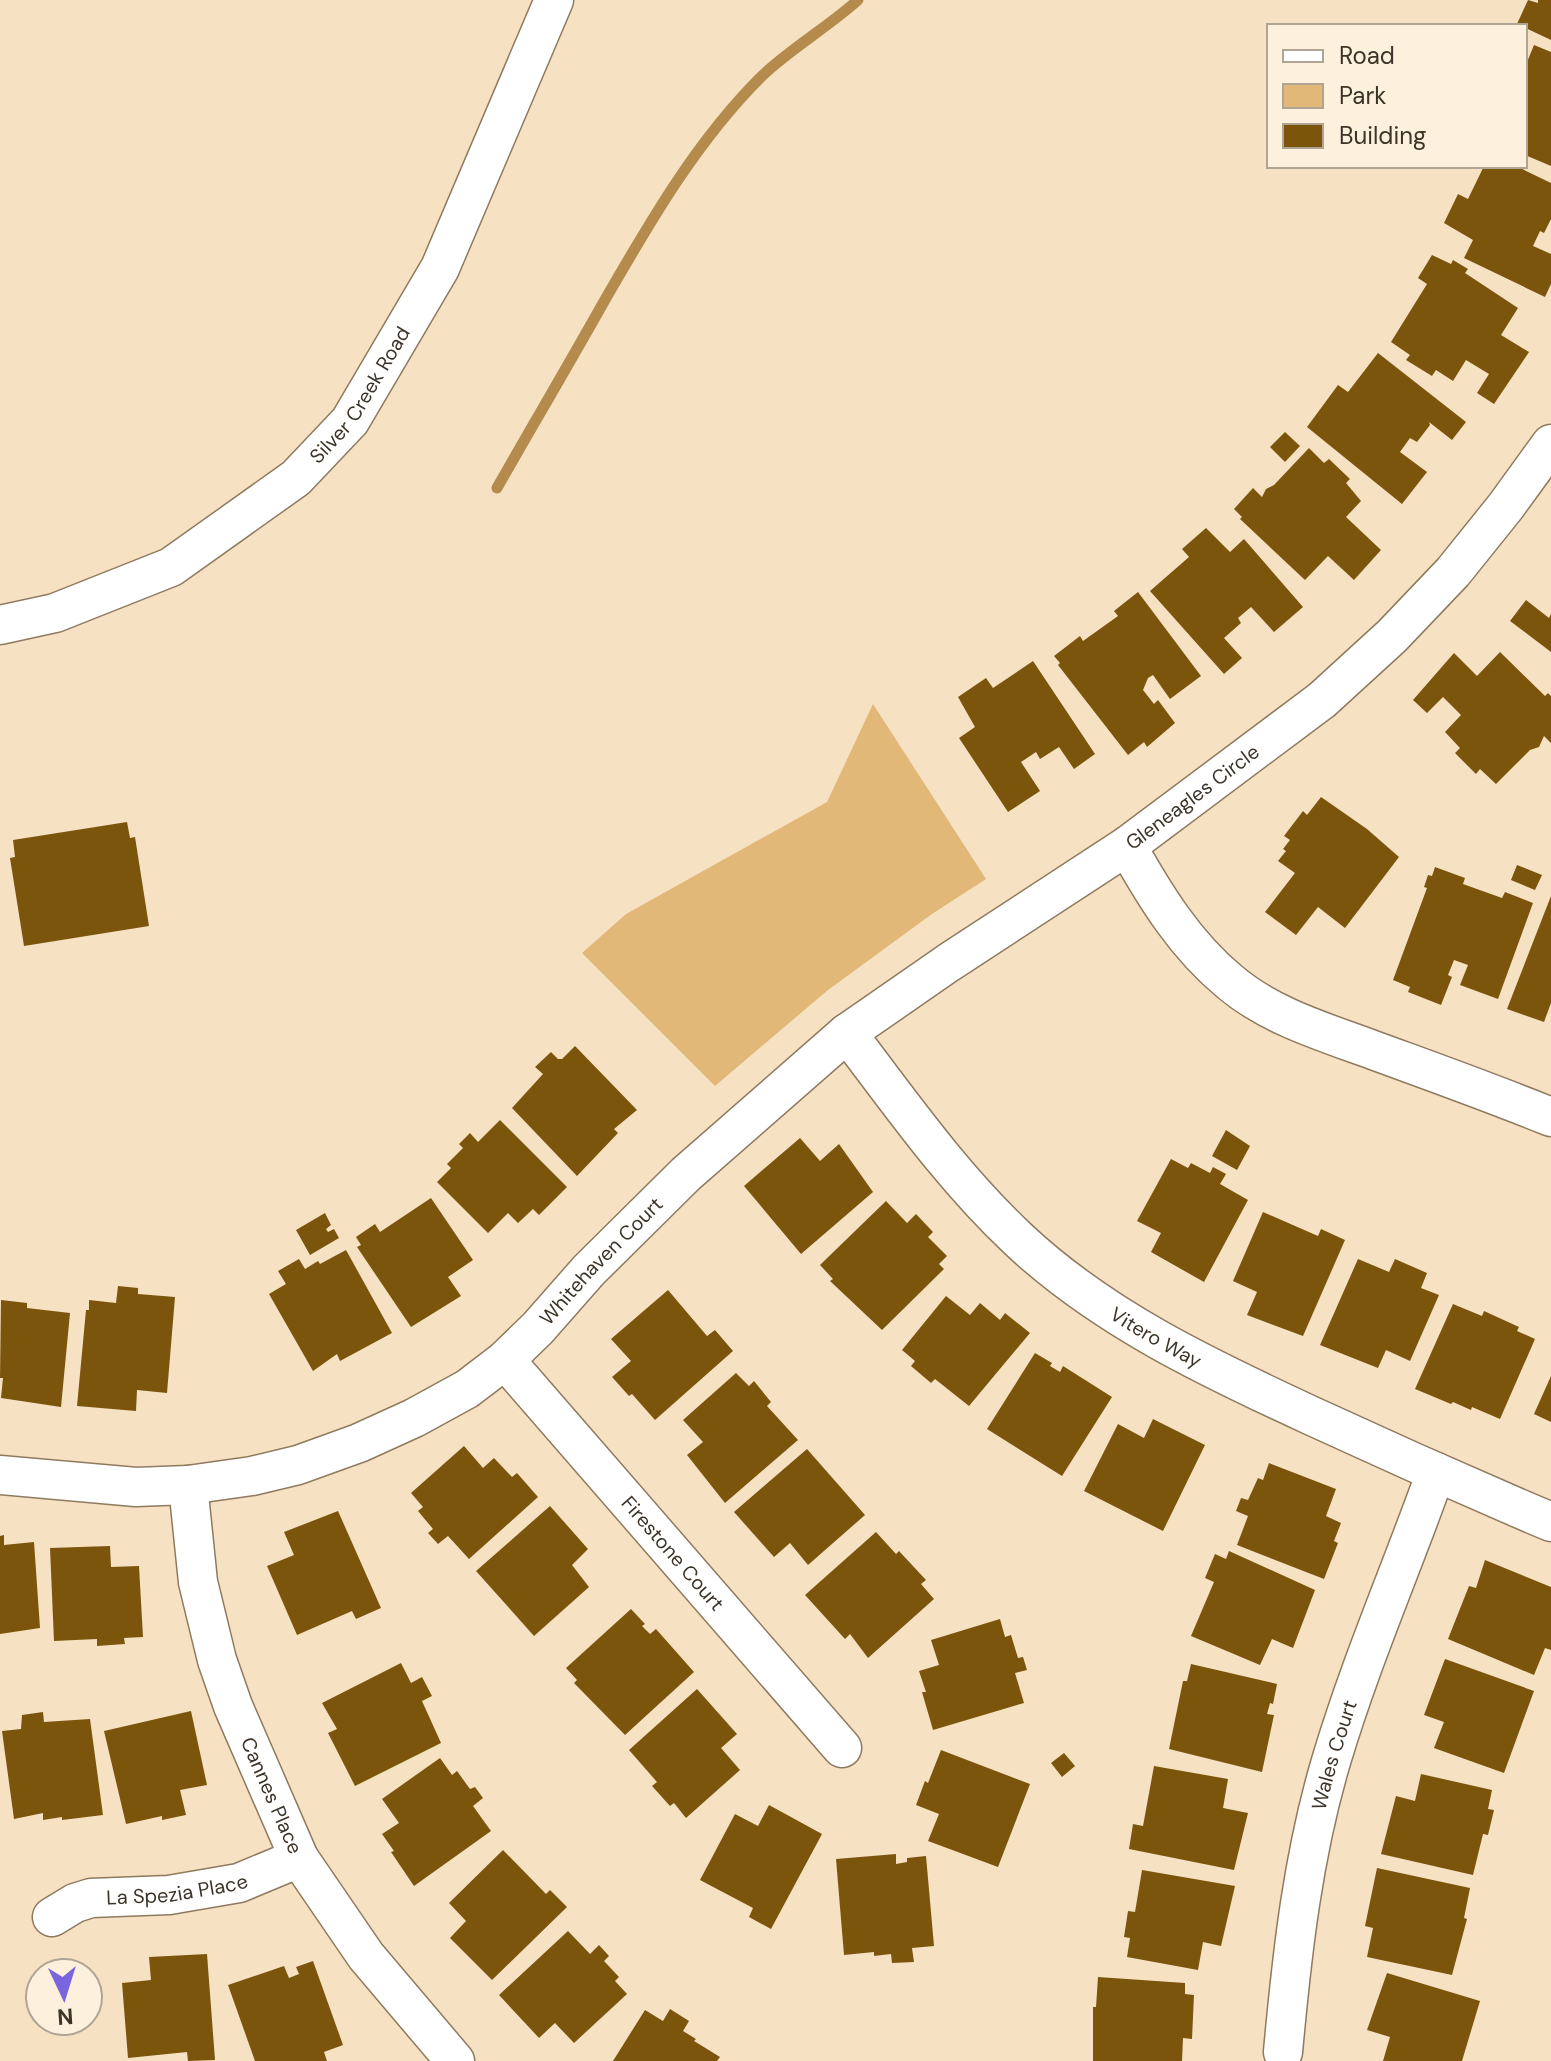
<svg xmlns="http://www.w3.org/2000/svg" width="1551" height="2061" font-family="'DM Sans',sans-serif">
<rect width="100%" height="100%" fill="#f6e1c3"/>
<path fill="#e2b879" d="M873,704L986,879L932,914L828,990L715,1086L582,953L626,914L827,802Z"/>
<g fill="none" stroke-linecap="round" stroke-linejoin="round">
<path stroke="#b48b4c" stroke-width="11" d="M497,488C533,425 570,362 606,298C651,220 698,139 763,75C793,47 828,27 858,0"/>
</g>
<g fill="#7c550d">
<path d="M1528,0L1538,3V0H1551V40L1517,24Z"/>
<path d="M1534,45L1551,52V166L1525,155V82L1528,75L1525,74V67Z"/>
<path d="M1484,166H1516L1551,183V219L1544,233L1540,231L1533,246L1551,254V284L1545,297L1464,258L1473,240L1444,223L1458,194L1468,199Z"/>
<path d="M1432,255L1451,264L1453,260L1468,269L1465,273L1518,308L1501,335L1529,352L1494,404L1477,393L1489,374L1466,360L1453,381L1436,370L1432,376L1406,360L1410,355L1391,342L1427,284L1418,278Z"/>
<path d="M1378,353L1466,422L1452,440L1429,422L1430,425L1417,442L1410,438L1400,452L1427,472L1402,504L1307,427L1338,385L1348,392Z"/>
<path d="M1285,432L1300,446L1285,462L1270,447Z"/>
<path d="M1309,448L1324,463L1329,459L1350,479L1346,483L1361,501L1346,517L1381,550L1354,580L1328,556L1305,580L1240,519L1242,517L1234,509L1253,488L1262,497L1266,489L1274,485Z"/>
<path d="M1206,528L1230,552L1244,539L1303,607L1274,632L1251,607L1238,618L1241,623L1224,638L1242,658L1224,674L1150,591L1189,557L1182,549Z"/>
<path d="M1138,592L1201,676L1170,699L1153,675L1148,678L1143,690L1154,704L1158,700L1175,723L1147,747L1144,742L1128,755L1058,665L1060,663L1054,656L1080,636L1083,641L1118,616L1114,611Z"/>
<path d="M1526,600L1549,618L1551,614V652L1510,621Z"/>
<path d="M1500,652L1545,696L1548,693L1551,696V743L1544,736L1539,747L1530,750L1496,784L1480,769L1476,774L1455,753L1460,748L1445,732L1461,715L1443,697L1427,713L1413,700L1454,653L1477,676Z"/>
<path d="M1033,661L1095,754L1074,769L1059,747L1040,759L1036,752L1021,762L1040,791L1008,812L959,738L975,727L958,697L986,678L993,688Z"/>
<path d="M1321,797L1367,829L1399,857L1345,928L1318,907L1296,935L1265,912L1295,873L1278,861L1286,851L1283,849L1290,840L1284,836L1303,811L1307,815Z"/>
<path d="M127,822L130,838L135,837L149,926L24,946L10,858L15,857L13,840Z"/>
<path d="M1517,865L1542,875L1535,890L1511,880Z"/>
<path d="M1435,867L1465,878L1463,884L1502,898L1505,892L1533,903L1498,999L1460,985L1468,965L1454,960L1448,975L1452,977L1441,1005L1408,992L1410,987L1393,980L1427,888L1424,887L1428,875L1432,876Z"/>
<path d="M1551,896V1003L1544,1022L1507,1009Z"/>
<path d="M575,1046L637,1110L614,1129L618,1133L577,1176L512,1108L543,1074L535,1067L551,1052L558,1059H562Z"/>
<path d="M500,1120L567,1187L539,1215L533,1209L518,1223L508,1213L488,1233L437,1182L451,1168L447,1164L463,1148L459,1144L470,1133L478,1142Z"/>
<path d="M1226,1130L1250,1146L1237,1170L1212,1156Z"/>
<path d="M800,1138L820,1161L839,1144L873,1192L801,1254L744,1186Z"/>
<path d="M1171,1159L1188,1168L1191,1163L1210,1173L1213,1167L1226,1174L1220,1184L1248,1200L1204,1282L1151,1252L1161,1233L1137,1221Z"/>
<path d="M431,1198L473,1260L448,1277L461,1296L411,1327L357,1247L361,1245L356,1237L375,1224L380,1232Z"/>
<path d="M886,1201L907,1223L916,1214L933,1232L928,1237L947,1256L939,1264L944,1269L882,1330L830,1281L833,1279L820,1265Z"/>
<path d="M1263,1212L1318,1236L1321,1229L1345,1240L1303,1336L1247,1315L1257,1292L1233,1281Z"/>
<path d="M325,1213L331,1225L326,1229L328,1232L334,1229L339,1238L310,1255L296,1230Z"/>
<path d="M346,1250L392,1333L340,1361L337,1354L313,1371L269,1294L286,1284L278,1271L299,1259L305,1269L318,1261L320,1264Z"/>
<path d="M1358,1259L1389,1272L1395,1259L1427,1273L1421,1288L1439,1295L1410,1361L1386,1350L1378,1368L1320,1345Z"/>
<path d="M118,1286L138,1288V1294L175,1297L167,1393L137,1390L136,1411L77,1406L86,1310H89V1300L116,1303Z"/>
<path d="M668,1290L707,1336L715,1330L733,1351L655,1420L632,1394L629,1396L612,1377L631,1361L611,1339Z"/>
<path d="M946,1296L970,1315L980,1303L1000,1320L1005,1313L1030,1333L969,1406L935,1379L931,1383L911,1366L915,1361L902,1350Z"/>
<path d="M1,1300L27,1303V1308L70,1313L61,1407L1,1398L3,1378H0Z"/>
<path d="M1453,1304L1482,1316L1484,1311L1519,1327L1517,1331L1535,1339L1500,1419L1472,1407L1471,1410L1453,1402L1451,1404L1415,1389Z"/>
<path d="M1035,1353L1052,1363L1050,1366L1060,1372L1063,1366L1112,1397L1062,1476L987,1429Z"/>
<path d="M736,1373L749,1386L754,1381L771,1402L767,1406L798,1440L725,1503L687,1455L703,1442L683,1420Z"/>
<path d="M1551,1376V1422L1534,1414Z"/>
<path d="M1153,1419L1205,1445L1163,1531L1084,1491L1118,1424L1144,1438Z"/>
<path d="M464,1446L483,1468L494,1458L512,1477L517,1473L538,1497L469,1559L448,1536L438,1544L428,1533L433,1529L418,1511L423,1507L411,1493Z"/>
<path d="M807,1449L865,1515L808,1565L790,1543L774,1557L734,1512Z"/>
<path d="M1269,1463L1336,1489L1326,1516L1341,1523L1334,1541L1338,1543L1324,1579L1237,1545L1248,1516L1236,1511L1241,1498L1248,1500L1258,1478L1263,1480Z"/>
<path d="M550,1506L588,1549L572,1565L589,1587L534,1636L476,1571Z"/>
<path d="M338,1511L381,1608L356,1619L352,1611L297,1635L267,1566L294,1555L284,1532Z"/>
<path d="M876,1532L896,1554L899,1551L926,1580L921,1584L934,1599L868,1658L850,1634L845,1639L805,1595Z"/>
<path d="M4,1535V1545L34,1542L40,1628L0,1634V1536Z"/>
<path d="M110,1546L111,1567L139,1566L143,1637L124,1638L125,1644L97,1646V1639L54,1641L50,1548Z"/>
<path d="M1229,1551L1315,1590L1293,1648L1272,1639L1260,1665L1191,1636L1214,1582L1205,1578L1215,1554L1226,1559Z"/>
<path d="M1485,1560L1551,1587V1650L1545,1648L1534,1675L1448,1639L1469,1586L1476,1588Z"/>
<path d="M631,1609L645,1624L642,1626L650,1634L656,1629L694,1672L625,1735L574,1683L577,1680L566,1668Z"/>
<path d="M1000,1619L1005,1637L1011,1635L1018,1658L1023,1657L1027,1670L1015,1673L1024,1703L933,1730L922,1692H926L919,1671L939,1665L931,1640Z"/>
<path d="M1445,1659L1534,1691L1504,1773L1434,1748L1444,1722L1424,1715Z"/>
<path d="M401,1663L411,1683L422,1677L432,1696L422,1701L441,1743L355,1786L328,1733L337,1729L322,1703Z"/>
<path d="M1191,1664L1277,1684L1273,1704L1270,1703L1267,1714L1274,1715L1262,1772L1169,1749L1183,1681H1187Z"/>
<path d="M697,1689L737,1734L721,1748L740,1770L686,1818L674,1803L670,1806L652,1786L657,1782L629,1750Z"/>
<path d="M191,1711L207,1785L180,1790L186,1815L162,1820V1816L126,1824L104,1731Z"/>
<path d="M43,1712L44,1722L90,1719L103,1815L62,1820V1817L43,1820V1813L14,1819L2,1731L21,1729L22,1715Z"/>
<path d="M941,1750L1030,1784L998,1867L928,1841L939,1814L916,1805L925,1781L928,1783Z"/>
<path d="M1064,1753L1075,1766L1062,1777L1051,1763Z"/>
<path d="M440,1758L452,1775L457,1771L470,1789L475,1787L483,1798L473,1806L491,1831L414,1886L391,1852L394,1851L382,1834L399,1823L382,1799Z"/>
<path d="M1154,1766L1228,1779L1223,1808L1248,1813L1234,1870L1129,1849L1133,1824L1143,1826Z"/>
<path d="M1421,1774L1492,1790L1488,1809L1494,1810L1488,1835L1483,1834L1473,1875L1381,1854L1396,1796L1415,1801Z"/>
<path d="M769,1805L822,1834L771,1929L749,1917L753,1908L700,1880L735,1814L758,1826Z"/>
<path d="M503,1850L546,1894L550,1890L567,1907L492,1980L450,1938L466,1921L449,1903Z"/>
<path d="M896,1854V1864L907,1862V1858L926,1856L934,1946L912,1948L914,1962L892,1963L891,1954L874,1956V1952L844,1955L836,1859Z"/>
<path d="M1377,1868L1470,1888L1464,1918L1467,1919L1452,1975L1367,1957L1373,1928L1365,1926Z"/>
<path d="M1142,1870L1235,1886L1221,1946L1203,1942L1198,1970L1127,1957L1130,1938L1124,1937L1128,1911L1135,1912Z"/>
<path d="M568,1931L590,1954L599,1945L609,1956L604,1961L619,1977L615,1981L627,1994L574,2043L555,2023L539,2038L499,1995Z"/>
<path d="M207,1954L215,2060L188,2061L187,2052L128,2058L122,1983L151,1980L149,1957Z"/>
<path d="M313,1961L343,2045L324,2052L327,2061H255L228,1985L284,1966L289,1978L299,1974L296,1967Z"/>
<path d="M1387,1973L1480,2001L1462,2061H1383L1390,2037L1367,2030Z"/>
<path d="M1098,1977L1185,1983V1994L1194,1995L1192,2039L1183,2038L1182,2061H1093V2007H1096Z"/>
<path d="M670,2009L689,2021L683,2031L696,2039L694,2041L720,2057L717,2061H613L645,2010L663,2021Z"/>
</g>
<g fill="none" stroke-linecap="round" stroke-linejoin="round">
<defs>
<g id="minor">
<path id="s1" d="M0,625L55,613L171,567L296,478L350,421L440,268L554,0"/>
<path d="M1127,846C1155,896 1185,945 1230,982C1270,1016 1324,1032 1373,1050C1433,1072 1492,1093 1551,1117"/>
<path id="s2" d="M847,1033C901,1104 952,1177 1018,1239C1102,1318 1208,1368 1312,1416C1392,1453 1471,1488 1551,1522"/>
<path id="s3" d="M505,1360L842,1748"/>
<path id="s4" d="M0,1475L136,1487L188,1485L252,1476L298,1465L359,1443L414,1418L467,1389L505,1360L538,1328L589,1270L686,1174L847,1033L948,963L1127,846L1322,700L1392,636L1453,572L1506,506L1551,444"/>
<path id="s5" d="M188,1485L198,1582L217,1660L233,1706L299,1858L366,1956L455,2061"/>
<path id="s6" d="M52,1917L75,1903L91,1898L169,1895L239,1883L299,1858"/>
<path id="s7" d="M1283,2052C1292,1953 1303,1854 1332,1758C1361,1661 1402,1568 1436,1472"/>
</g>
</defs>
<use href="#minor" stroke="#8e7a5f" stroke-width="41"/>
<use href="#minor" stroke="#fff" stroke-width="38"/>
</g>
<g text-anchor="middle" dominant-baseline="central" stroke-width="8" stroke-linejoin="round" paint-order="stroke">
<g font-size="20" fill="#3d3429" stroke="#fdf0dd">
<text stroke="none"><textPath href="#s1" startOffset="440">Silver Creek Road</textPath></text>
<text stroke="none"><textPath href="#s4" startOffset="1426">Gleneagles Circle</textPath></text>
<text stroke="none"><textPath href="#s4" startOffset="672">Whitehaven Court</textPath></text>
<text stroke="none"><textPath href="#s2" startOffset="438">Vitero Way</textPath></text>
<text stroke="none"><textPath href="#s3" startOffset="256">Firestone Court</textPath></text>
<text stroke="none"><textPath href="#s7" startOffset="302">Wales Court</textPath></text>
<text stroke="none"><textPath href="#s5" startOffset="324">Cannes Place</textPath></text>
<text stroke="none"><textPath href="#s6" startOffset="130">La Spezia Place</textPath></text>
</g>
</g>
<rect x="1267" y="24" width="260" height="144" fill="#fdf0dd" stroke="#b0a595" stroke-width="2"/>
<rect x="1283" y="50" width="40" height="12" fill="#ffffff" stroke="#b0a595" stroke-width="2"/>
<text x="1339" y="64" font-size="24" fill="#3d3429">Road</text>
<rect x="1283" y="84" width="40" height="24" fill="#e2b879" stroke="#b0a595" stroke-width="2"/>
<text x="1339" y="104" font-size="24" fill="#3d3429">Park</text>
<rect x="1283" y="124" width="40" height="24" fill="#7c550d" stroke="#b0a595" stroke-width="2"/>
<text x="1339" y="144" font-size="24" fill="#3d3429">Building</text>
<g transform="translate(64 1997) rotate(176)"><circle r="38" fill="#fdf0dd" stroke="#b0a595" stroke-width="2"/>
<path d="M0-6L14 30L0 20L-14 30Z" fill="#7865df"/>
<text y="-12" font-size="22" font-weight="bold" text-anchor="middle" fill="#3d3429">N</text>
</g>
</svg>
